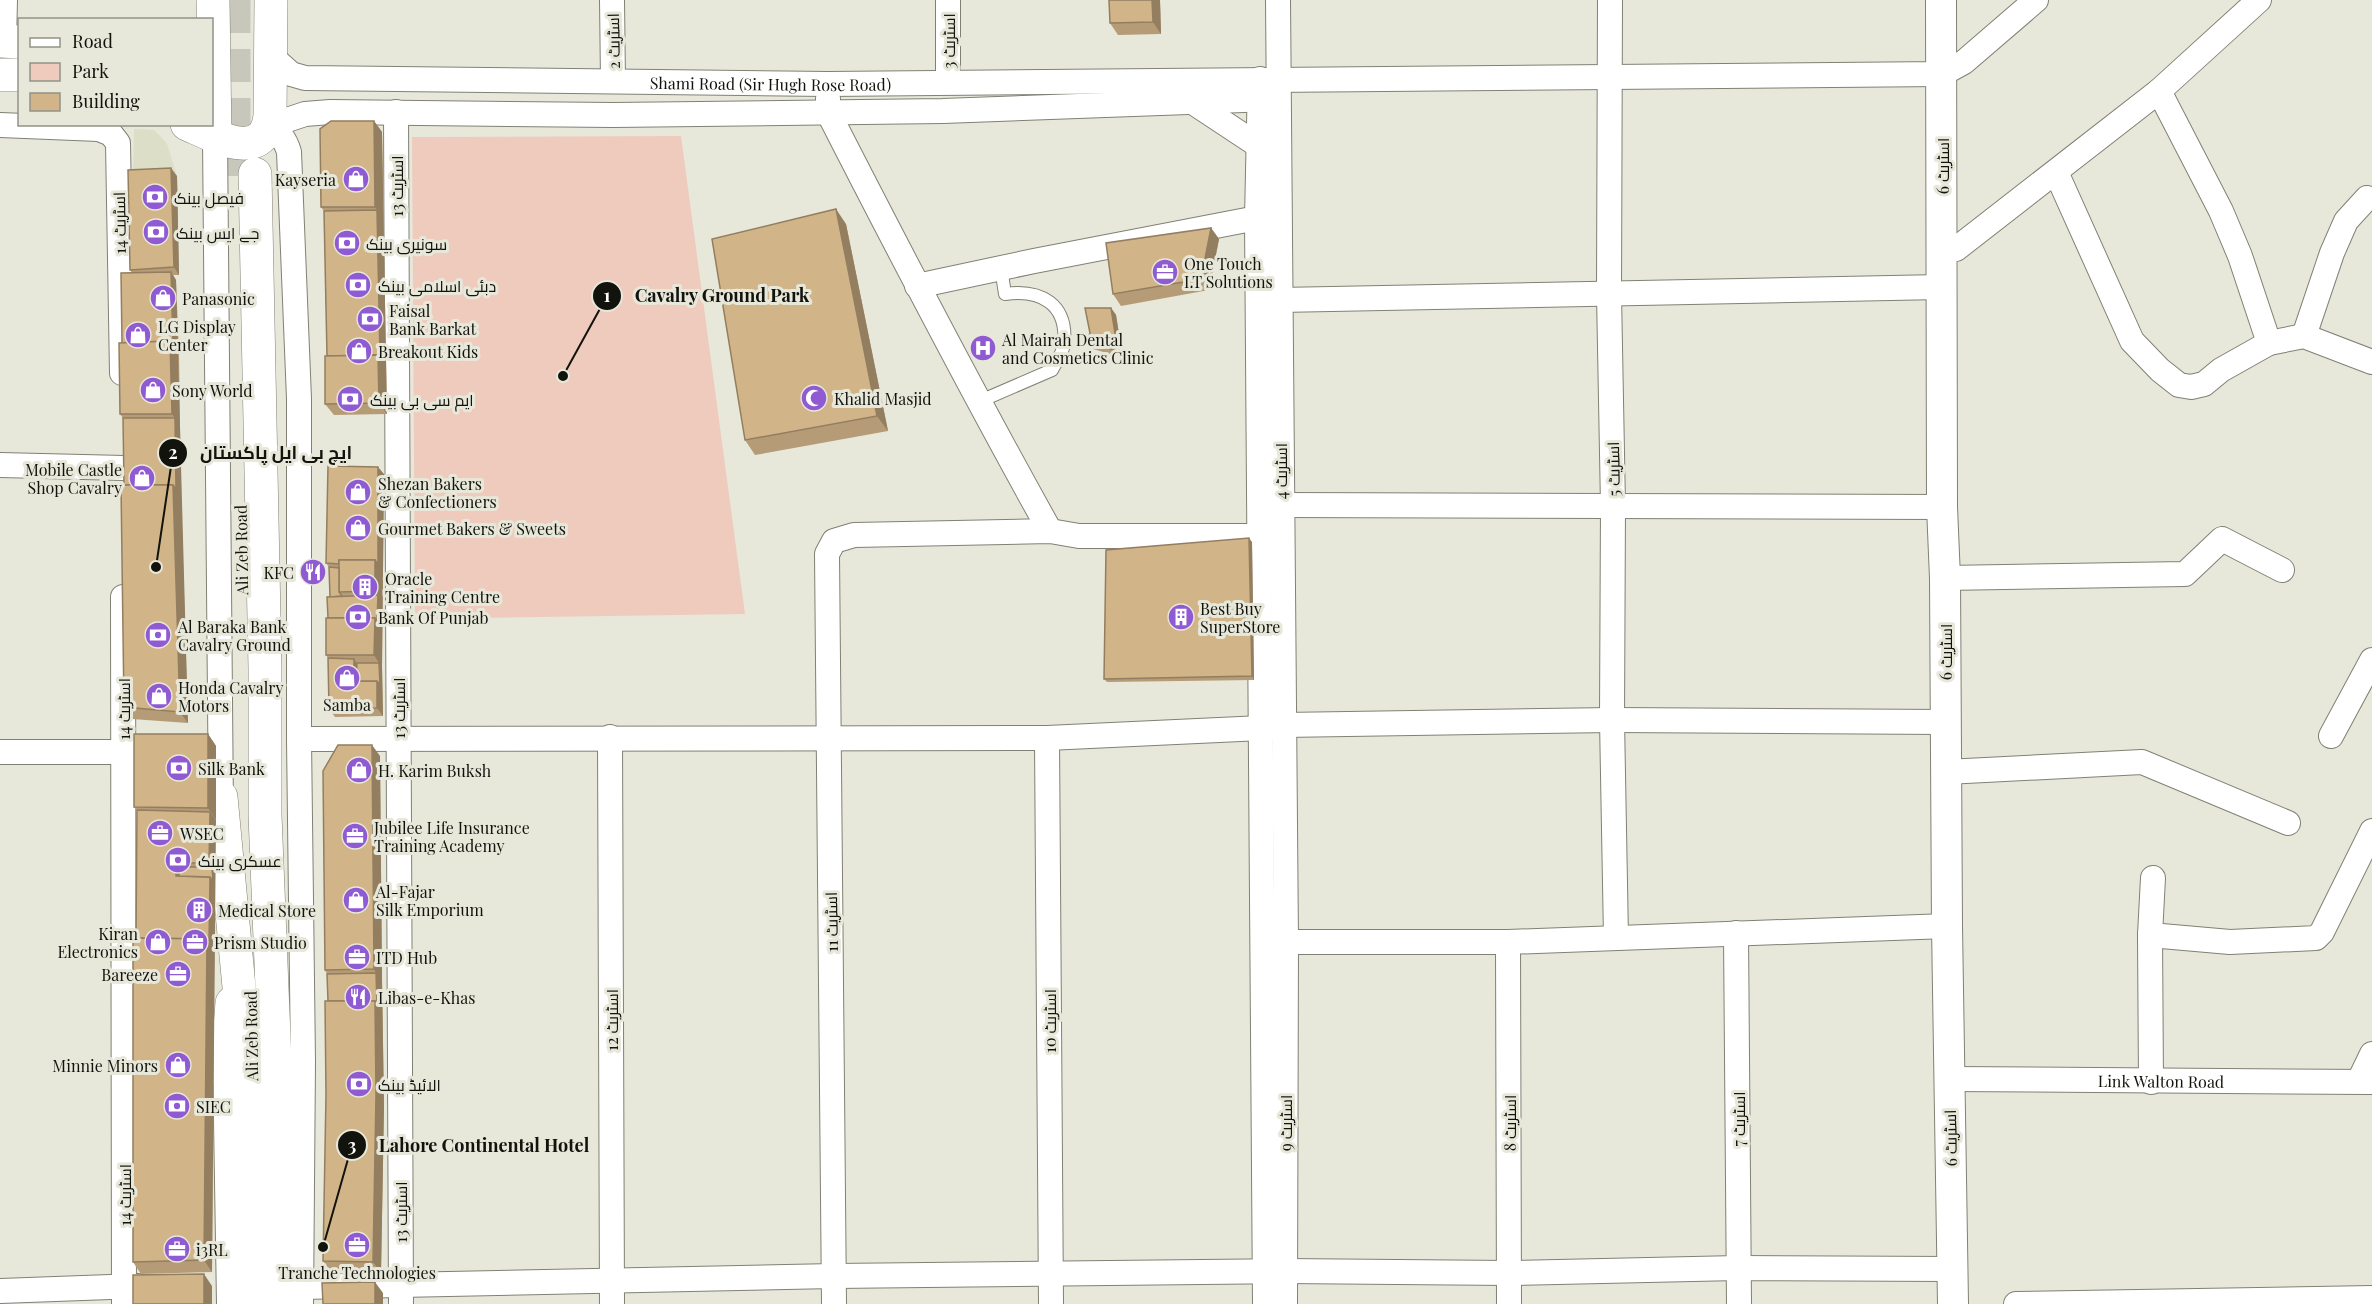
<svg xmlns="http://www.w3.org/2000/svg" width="2372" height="1304" font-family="'Playfair Display',Cairo,serif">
<rect width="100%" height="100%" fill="#e7e8da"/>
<path fill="#dcdec8" d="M134,129L154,130L160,136L167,144L177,176L133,178Z"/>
<path fill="#eecbbd" d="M681,136L745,614L415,619L412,137Z"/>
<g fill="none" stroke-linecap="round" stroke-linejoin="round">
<path stroke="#c7c8bb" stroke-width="33" stroke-dasharray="33 16" stroke-linecap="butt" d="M234,0V176"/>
<defs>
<path id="service" d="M978,402L1052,370C1056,362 1063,353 1064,344C1068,304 1041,289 1005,294L1001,268"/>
<g id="minor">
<path d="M612,0L613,81"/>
<path d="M948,0V82"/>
<path d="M1278,0L1286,942L1285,1304"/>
<path d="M1610,0L1609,294L1613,506L1612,720L1616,938"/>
<path d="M4,41L5,0"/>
<path id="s1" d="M271,56L291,74L305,78L828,84L1942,74L1964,62L2036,0"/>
<path d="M1260,79L1257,218L1265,1304"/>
<path d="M2159,91L2221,211L2240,256L2269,343L2304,336L2372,362"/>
<path d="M828,99V112C900,253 973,393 1050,531"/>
<path d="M1194,103L1259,146"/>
<path d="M396,112L401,1304"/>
<path d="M99,124V129L111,134L118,143L122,373"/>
<path d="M0,125L99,129"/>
<path d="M269,126C280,133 285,139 289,152L299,399V739L303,1062L301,1304"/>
<path d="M269,126L305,114L330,112L613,115L943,111L1275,99"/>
<path d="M215,136L221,813"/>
<path d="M2056,172L2132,341L2160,370L2179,385L2191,387L2204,384L2221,370L2269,343"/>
<path d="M1942,251L1956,249L2159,91L2259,0"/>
<path d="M917,286L1034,261L1257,218"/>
<path d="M1279,300L1941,287"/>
<path d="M2304,336L2332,253L2346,221L2367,198"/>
<path d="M0,465L124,468"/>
<path d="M1281,505L1942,507"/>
<path d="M1945,578L2185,574L2222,539L2282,570"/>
<path d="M123,597L124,1304"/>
<path d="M2331,736L2372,660"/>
<path d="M610,737L612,1304"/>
<path d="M1047,738L1051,1304"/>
<path d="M299,739L1047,738L1262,728L1283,725L1612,720L1945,722"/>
<path d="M0,752H122"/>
<path d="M1946,772L2142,762L2288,823"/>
<path d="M1736,933L1739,1304"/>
<path d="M2150,935L2230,942L2316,938L2322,932L2372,831"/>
<path d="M1286,942H1508L1947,926"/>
<path d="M1508,942L1509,1304"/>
<path d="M225,1057L229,1304"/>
<path id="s2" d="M1949,1079L2372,1082"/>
<path d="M2359,1081L2372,1054"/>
<path d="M2151,1082L2150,935L2153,878"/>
<path d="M301,1287L834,1276L1285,1271L1509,1273L1738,1268L1952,1269"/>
<path d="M0,1291L138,1286"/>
<path d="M834,1304L827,554L834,541L854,535L1050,531L1079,536H1277"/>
<path d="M2016,1304L2372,1298"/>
</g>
<path id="tertiary" d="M1941,0L1942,507L1945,578L1947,926L1953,1304"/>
<g id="secondary">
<path d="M213,0L215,136"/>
<path d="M0,41L20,42"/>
<path d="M0,75H20"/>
<path d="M187,124C213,135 264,165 270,116L271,0"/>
<path d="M255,174L265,668V815L275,1062L277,1304"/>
<path d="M221,797L243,1029"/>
<path d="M251,1006L253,1304"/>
<path d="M226,1074L232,1003"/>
</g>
</defs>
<use href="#service" stroke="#808174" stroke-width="14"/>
<use href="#minor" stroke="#808174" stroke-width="26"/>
<use href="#tertiary" stroke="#808174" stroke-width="32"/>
<use href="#secondary" stroke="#808174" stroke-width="34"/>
<use href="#service" stroke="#fff" stroke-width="12"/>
<use href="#minor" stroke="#fff" stroke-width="24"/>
<use href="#tertiary" stroke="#fff" stroke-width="30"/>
<use href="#secondary" stroke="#fff" stroke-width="33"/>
</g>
<g fill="#b59b76">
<path d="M1109,0H1160L1161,34L1118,35L1110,23Z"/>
<path d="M374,121L382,132L387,414L334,415L325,404L327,356L324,211L321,207Z"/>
<path d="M177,176L179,275H173L176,280L179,352L181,497L188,723L132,719L124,707V485L123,418L120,414L122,343L132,273L130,270Z"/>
<path d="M846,224L888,431L755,455L745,440Z"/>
<path d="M1211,228L1219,239L1209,290L1121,306L1113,294Z"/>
<path d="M1111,308L1116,315L1121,347L1117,356L1093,349L1087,341Z"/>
<path d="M384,474L382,667L383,716L335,717L329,709L328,658L326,655L330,597L329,567L326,563Z"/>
<path d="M1252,542L1254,680L1107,682L1104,679Z"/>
<path d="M208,734L216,746L212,1272L141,1274L133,1262L137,810L134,807Z"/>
<path d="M380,756L382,980L384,1107L381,1273H332L323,1261L328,1001L327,974L325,970Z"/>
</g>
<g fill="#937e60">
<path d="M1152,0H1160L1161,34L1153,22Z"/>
<path d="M374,121L382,132L387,414L379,403L377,210L375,207Z"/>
<path d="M171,168L177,176L179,275L174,267Z"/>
<path d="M836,209L846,224L888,431L877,416Z"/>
<path d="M1211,228L1219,239L1209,290L1201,279Z"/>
<path d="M171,272L176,280L188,723L180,712L173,485L175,418L172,414L170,341Z"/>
<path d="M1111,308L1116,315L1121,347L1117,356L1111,349Z"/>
<path d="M378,467L384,474L382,667L383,716L377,708V681L379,663L374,655L375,618L378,595L375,591V560Z"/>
<path d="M1249,538L1252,542L1254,680L1252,676Z"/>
<path d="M354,659L359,667V685L354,681Z"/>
<path d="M208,734L216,746V820L208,808Z"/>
<path d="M372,745L380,756L382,980L384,1107L381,1273L373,1262L375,1001L376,973L374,969Z"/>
<path d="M210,812L216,820L212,1272L204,1260L207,939L210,877L212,867L209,863Z"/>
<path d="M176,863L182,871V880L176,876Z"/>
<path d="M204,1274L212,1286V1304H204Z"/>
<path d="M375,1282L383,1293V1304H375Z"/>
</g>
<g fill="#d2b489" stroke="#937e60" stroke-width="1.5">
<path d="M1109,0H1152L1153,22L1110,23Z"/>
<path d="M331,121H374L375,207H321L320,129Z"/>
<path d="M171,168L174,267L130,270L128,170Z"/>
<path d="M836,209L877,416L745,440L712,239Z"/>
<path d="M377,210L380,358L378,355L327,356L324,211Z"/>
<path d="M1211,228L1201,279L1113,294L1106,243Z"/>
<path d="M171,272L173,345L170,341L122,343L121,273Z"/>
<path d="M1085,308H1111L1116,340L1111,349L1087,341L1090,333Z"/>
<path d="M170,341L172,414H120L119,343Z"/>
<path d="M378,355L379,403L325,404V356Z"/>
<path d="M123,418H175L176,489L173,485H124Z"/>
<path d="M328,466L378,467V564L375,560H339V564L326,563Z"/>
<path d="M121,485H173L180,712L124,707Z"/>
<path d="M1249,538L1252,676L1104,679L1106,550Z"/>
<path d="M339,560H375V591L339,592Z"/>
<path d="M329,567L339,568V592L342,596L330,597Z"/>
<path d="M378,595L377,621L375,618H328L327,597Z"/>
<path d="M326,618H375L374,655H326Z"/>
<path d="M328,658L354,659V681H377V708L329,709Z"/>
<path d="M357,663H379L380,685L377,681H356Z"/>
<path d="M134,734H208V808L134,807Z"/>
<path d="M338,745H372L374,969L325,970L323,771Z"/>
<path d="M137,810L210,812L209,863H176V876L210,877L209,943L207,939L136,938Z"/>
<path d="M179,867H212L213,881L210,877L179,876Z"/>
<path d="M133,938L207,939L204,1260L133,1262Z"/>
<path d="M376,973L377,1005L375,1001H328L327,974Z"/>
<path d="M325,1001H375L376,1095L373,1262L323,1261L326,1094Z"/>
<path d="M204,1274V1304H133V1275Z"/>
<path d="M375,1282V1304H323L322,1283Z"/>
</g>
<defs>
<symbol id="shop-disc" viewBox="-11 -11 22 22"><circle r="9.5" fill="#8f5ad2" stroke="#e7e8da"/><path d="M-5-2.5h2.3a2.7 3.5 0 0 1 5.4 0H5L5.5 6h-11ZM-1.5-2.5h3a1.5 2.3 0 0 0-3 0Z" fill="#fff"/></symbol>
<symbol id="bank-disc" viewBox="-11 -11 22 22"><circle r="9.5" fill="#8f5ad2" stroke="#e7e8da"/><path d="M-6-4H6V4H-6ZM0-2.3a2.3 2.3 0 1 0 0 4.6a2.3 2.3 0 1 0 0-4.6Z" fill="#fff"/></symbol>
<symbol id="office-disc" viewBox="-11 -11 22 22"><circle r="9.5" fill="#8f5ad2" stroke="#e7e8da"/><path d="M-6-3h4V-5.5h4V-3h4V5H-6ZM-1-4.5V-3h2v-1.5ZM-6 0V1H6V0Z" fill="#fff"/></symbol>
<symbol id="hospital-disc" viewBox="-11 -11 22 22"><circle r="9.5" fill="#8f5ad2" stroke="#e7e8da"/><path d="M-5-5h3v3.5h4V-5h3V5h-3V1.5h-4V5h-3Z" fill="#fff"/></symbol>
<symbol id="mosque-disc" viewBox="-11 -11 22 22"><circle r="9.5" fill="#8f5ad2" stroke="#e7e8da"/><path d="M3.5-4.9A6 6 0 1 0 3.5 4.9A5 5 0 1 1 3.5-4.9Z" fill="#fff"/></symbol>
<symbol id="restaurant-disc" viewBox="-11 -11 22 22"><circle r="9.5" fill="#8f5ad2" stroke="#e7e8da"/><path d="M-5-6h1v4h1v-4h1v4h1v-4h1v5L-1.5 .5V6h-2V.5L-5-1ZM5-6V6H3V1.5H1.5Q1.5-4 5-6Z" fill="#fff"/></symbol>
<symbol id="building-disc" viewBox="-11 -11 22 22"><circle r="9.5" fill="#8f5ad2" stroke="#e7e8da"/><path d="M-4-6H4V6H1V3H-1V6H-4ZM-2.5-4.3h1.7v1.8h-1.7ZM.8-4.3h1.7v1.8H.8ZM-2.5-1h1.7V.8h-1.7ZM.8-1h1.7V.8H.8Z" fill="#fff"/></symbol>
</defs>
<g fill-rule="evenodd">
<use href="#shop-disc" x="341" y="164" width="30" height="30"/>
<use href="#bank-disc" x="140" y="182" width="30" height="30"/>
<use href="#bank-disc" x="141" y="217" width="30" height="30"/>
<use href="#bank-disc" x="332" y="228" width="30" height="30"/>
<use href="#office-disc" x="1150" y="257" width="30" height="30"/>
<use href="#bank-disc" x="343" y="270" width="30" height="30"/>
<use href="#shop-disc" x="148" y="283" width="30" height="30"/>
<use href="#bank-disc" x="355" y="304" width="30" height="30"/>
<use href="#shop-disc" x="123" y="320" width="30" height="30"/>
<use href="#hospital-disc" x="968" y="333" width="30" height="30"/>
<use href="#shop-disc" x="344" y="336" width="30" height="30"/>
<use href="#shop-disc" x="138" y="375" width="30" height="30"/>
<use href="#mosque-disc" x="799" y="383" width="30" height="30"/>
<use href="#bank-disc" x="335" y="384" width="30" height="30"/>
<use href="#shop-disc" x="127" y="463" width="30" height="30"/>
<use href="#shop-disc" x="343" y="477" width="30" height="30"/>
<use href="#shop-disc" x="343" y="513" width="30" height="30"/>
<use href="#restaurant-disc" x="298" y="557" width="30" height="30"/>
<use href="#building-disc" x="350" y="572" width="30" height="30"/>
<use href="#bank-disc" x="343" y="602" width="30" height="30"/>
<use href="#building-disc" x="1166" y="602" width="30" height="30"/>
<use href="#bank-disc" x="143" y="620" width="30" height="30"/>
<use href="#shop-disc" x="332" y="663" width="30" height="30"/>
<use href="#shop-disc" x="144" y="681" width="30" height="30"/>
<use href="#bank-disc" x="164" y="753" width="30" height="30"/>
<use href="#shop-disc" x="344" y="755" width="30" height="30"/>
<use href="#office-disc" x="145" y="818" width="30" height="30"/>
<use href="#office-disc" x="340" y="821" width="30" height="30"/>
<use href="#bank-disc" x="163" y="845" width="30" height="30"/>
<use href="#shop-disc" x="341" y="885" width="30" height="30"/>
<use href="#building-disc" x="184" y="895" width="30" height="30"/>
<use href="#shop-disc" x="143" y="927" width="30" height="30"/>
<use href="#office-disc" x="180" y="927" width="30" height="30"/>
<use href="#office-disc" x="342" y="942" width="30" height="30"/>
<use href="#office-disc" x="163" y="959" width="30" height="30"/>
<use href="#restaurant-disc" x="343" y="982" width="30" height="30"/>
<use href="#shop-disc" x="163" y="1050" width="30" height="30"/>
<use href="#bank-disc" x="344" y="1069" width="30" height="30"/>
<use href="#bank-disc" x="162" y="1091" width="30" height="30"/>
<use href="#office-disc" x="342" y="1230" width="30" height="30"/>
<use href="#office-disc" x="162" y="1234" width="30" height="30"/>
</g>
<g text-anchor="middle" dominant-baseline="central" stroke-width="6" stroke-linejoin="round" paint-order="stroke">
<g font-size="16" fill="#13130e" stroke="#e7e8da">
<text transform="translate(613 41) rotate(-91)">اسٹریٹ 2</text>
<text transform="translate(948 41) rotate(-90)">اسٹریٹ 3</text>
<text stroke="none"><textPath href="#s1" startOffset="507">Shami Road (Sir Hugh Rose Road)</textPath></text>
<text transform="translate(1942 166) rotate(-90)">اسٹریٹ 6</text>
<text transform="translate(396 186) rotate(-90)">اسٹریٹ 13</text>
<text transform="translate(119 223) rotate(-91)">اسٹریٹ 14</text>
<text transform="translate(1613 469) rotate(-91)">اسٹریٹ 5</text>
<text transform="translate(1280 471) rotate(-90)">اسٹریٹ 4</text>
<text transform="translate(241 550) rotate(-91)">Ali Zeb Road</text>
<text transform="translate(1945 652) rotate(-90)">اسٹریٹ 6</text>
<text transform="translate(398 708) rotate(-90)">اسٹریٹ 13</text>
<text transform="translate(123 709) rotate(-90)">اسٹریٹ 14</text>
<text transform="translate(831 922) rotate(-91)">اسٹریٹ 11</text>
<text transform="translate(611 1020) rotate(-90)">اسٹریٹ 12</text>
<text transform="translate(1049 1021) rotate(-90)">اسٹریٹ 10</text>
<text transform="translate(251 1036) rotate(-91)">Ali Zeb Road</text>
<text stroke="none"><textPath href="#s2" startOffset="212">Link Walton Road</textPath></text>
<text transform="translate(1738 1119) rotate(-90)">اسٹریٹ 7</text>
<text transform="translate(1285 1123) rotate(-90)">اسٹریٹ 9</text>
<text transform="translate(1509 1123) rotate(-90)">اسٹریٹ 8</text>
<text transform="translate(1950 1138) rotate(-91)">اسٹریٹ 6</text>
<text transform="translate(124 1195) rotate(-90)">اسٹریٹ 14</text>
<text transform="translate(400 1212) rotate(-90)">اسٹریٹ 13</text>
</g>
<g font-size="16" fill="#13130e" stroke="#e7e8da" text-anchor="start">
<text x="336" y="179" text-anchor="end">Kayseria</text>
<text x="174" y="197">فیصل بینک</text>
<text x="176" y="232">جے ایس بینک</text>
<text x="366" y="243">سونیری بینک</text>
<text x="1184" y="263">One Touch<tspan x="1184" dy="18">I.T Solutions</tspan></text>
<text x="378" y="285">دبئی اسلامی بینک</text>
<text x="182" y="298">Panasonic</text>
<text x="389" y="310">Faisal<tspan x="389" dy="18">Bank Barkat</tspan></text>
<text x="158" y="326">LG Display<tspan x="158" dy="18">Center</tspan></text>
<text x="1002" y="339">Al Mairah Dental<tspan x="1002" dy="18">and Cosmetics Clinic</tspan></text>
<text x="378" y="351">Breakout Kids</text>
<text x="172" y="390">Sony World</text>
<text x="834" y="398">Khalid Masjid</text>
<text x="370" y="399">ایم سی بی بینک</text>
<text x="122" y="469" text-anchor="end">Mobile Castle<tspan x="122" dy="18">Shop Cavalry</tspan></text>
<text x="378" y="483">Shezan Bakers<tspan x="378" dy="18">&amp; Confectioners</tspan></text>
<text x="378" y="528">Gourmet Bakers &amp; Sweets</text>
<text x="294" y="572" text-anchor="end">KFC</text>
<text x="385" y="578">Oracle<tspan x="385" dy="18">Training Centre</tspan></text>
<text x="1200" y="608">Best Buy<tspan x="1200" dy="18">SuperStore</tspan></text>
<text x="378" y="617">Bank Of Punjab</text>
<text x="178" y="626">Al Baraka Bank<tspan x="178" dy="18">Cavalry Ground</tspan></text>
<text x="178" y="687">Honda Cavalry<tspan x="178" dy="18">Motors</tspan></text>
<text x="347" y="704" text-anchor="middle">Samba</text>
<text x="198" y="768">Silk Bank</text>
<text x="378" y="770">H. Karim Buksh</text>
<text x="374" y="827">Jubilee Life Insurance<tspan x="374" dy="18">Training Academy</tspan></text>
<text x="180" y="833">WSEC</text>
<text x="198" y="860">عسکری بینک</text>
<text x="376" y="891">Al-Fajar<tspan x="376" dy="18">Silk Emporium</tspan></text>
<text x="218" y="910">Medical Store</text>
<text x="138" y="933" text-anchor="end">Kiran<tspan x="138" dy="18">Electronics</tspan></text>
<text x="214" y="942">Prism Studio</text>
<text x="376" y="957">ITD Hub</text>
<text x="158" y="974" text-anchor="end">Bareeze</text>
<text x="378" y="997">Libas-e-Khas</text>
<text x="158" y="1065" text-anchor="end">Minnie Minors</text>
<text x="378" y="1084">الائیڈ بینک</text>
<text x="196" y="1106">SIEC</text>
<text x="196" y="1249">i3RL</text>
<text x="357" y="1272" text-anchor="middle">Tranche Technologies</text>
</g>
</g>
<path fill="none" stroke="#13130e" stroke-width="2" d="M563 376L607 296M156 567L173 453M323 1247L352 1145"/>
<g fill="#13130e" stroke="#e7e8da" stroke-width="2">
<circle cx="563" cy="376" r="6"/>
<circle cx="156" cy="567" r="6"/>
<circle cx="323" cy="1247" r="6"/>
<circle cx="607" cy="296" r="15"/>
<circle cx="173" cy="453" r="15"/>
<circle cx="352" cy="1145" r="15"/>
</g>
<g font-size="18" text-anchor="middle" font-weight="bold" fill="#fff">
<text x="607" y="302">1</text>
<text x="173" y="459">2</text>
<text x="352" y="1152">3</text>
</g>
<g font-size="18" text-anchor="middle" font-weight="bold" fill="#13130e" stroke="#e7e8da" stroke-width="6" stroke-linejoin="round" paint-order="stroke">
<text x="722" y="302">Cavalry Ground Park</text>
<text x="276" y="459">ایچ بی ایل پاکستان</text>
<text x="484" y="1152">Lahore Continental Hotel</text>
</g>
<rect x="18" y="18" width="195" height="108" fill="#e7e8da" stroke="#929388" stroke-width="1.5"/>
<rect x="30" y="38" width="30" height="9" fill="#ffffff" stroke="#929388" stroke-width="1.5"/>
<text x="72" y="48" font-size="18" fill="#13130e">Road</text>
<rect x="30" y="63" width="30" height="18" fill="#eecbbd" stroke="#929388" stroke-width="1.5"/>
<text x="72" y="78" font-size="18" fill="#13130e">Park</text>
<rect x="30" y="93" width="30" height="18" fill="#d2b489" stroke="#929388" stroke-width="1.5"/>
<text x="72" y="108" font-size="18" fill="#13130e">Building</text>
</svg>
